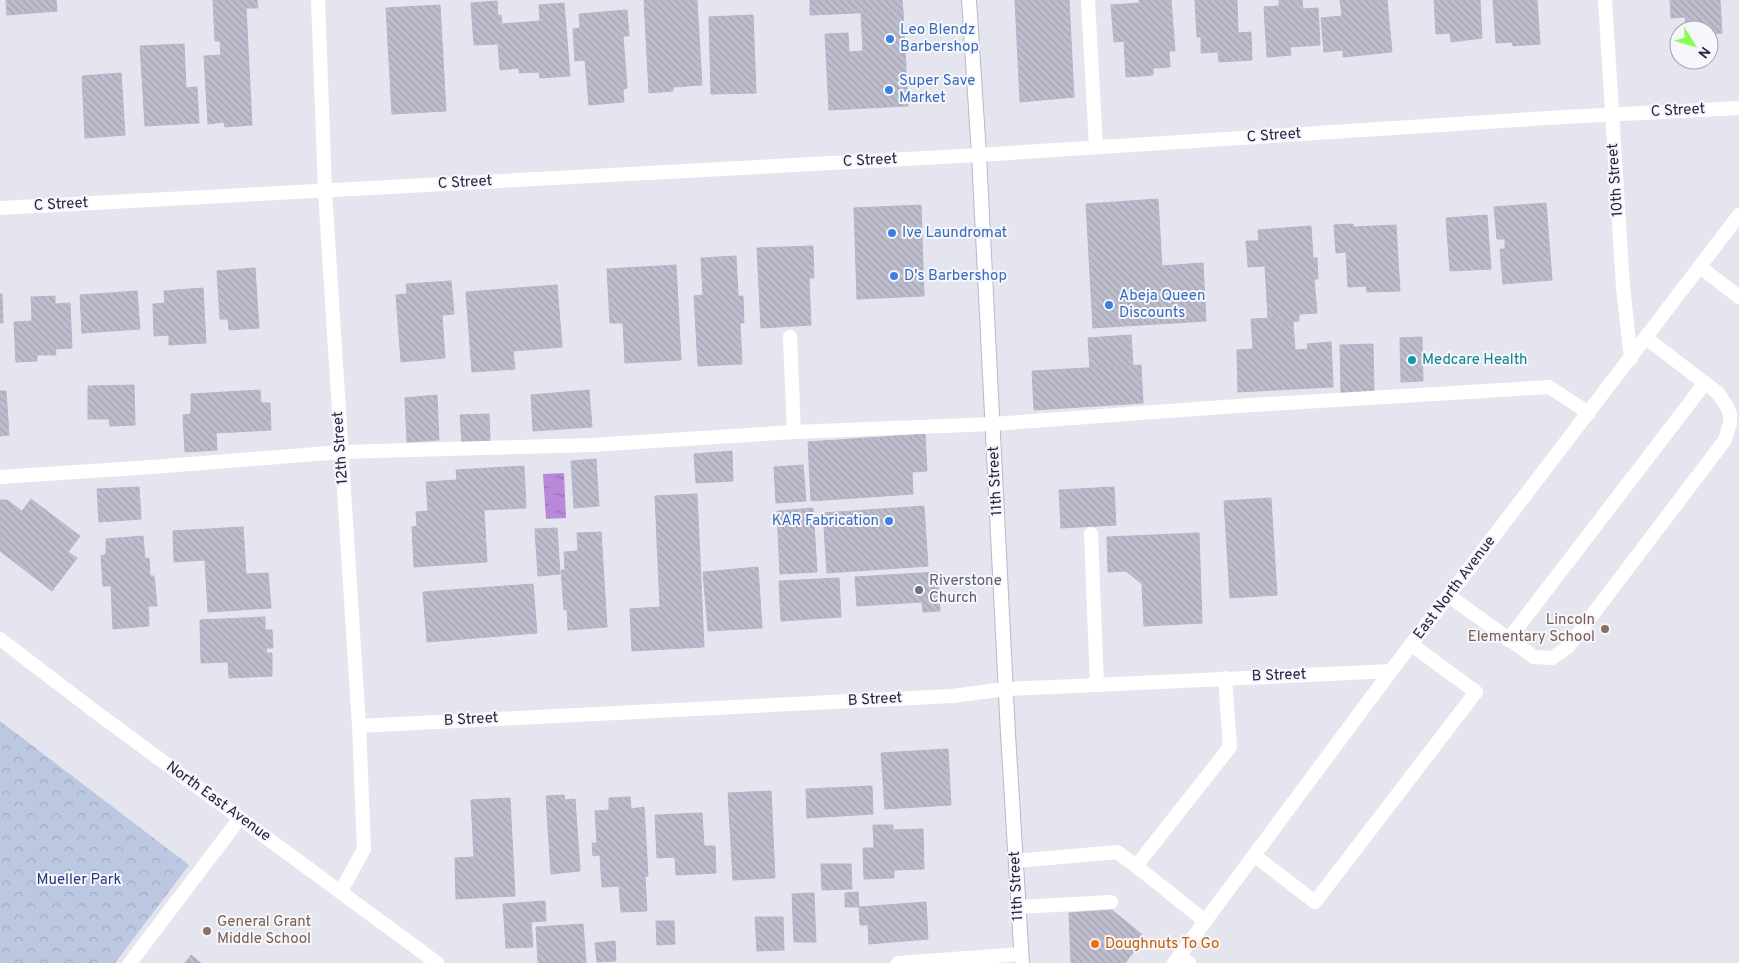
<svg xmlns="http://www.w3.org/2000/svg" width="1739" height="963" font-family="Overpass,sans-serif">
<defs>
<pattern id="park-crowns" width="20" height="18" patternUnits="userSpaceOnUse" patternTransform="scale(1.25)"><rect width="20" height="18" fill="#bcc7e1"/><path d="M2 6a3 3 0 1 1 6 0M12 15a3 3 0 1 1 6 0" fill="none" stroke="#a2abc2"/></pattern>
<pattern id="water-ripples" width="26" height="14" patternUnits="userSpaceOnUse" patternTransform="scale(1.25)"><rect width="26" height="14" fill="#b789d8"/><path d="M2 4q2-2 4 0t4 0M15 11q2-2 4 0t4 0" fill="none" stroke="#9570b1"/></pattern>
<pattern id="building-back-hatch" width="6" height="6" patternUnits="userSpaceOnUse" patternTransform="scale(1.25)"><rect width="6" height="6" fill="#bdbdcd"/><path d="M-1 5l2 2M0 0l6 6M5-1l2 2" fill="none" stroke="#a2a2b1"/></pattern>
</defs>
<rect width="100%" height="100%" fill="#e5e5ef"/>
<path fill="url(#park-crowns)" d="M0,721L189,865L115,963H0Z"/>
<path fill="url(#water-ripples)" d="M564,473L566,518L546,519L543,474Z"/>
<g fill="url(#building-back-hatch)" stroke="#b6b6c9">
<path d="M6,0H56L57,11L7,15Z"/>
<path d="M213,0H257L258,8H246L252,125L225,127L224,122L208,124L204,56L221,55L220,41H215Z"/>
<path d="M644,0H697L702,85L673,87V91L649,93Z"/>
<path d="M810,0H902L903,11L810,15Z"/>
<path d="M1015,0H1069L1074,97L1020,102Z"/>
<path d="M1139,0H1171L1175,51H1169L1170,67L1153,68V75L1126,77L1124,41L1114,42L1111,5L1140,3Z"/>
<path d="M1195,0H1237L1238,33L1251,32L1252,60L1219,62L1218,52L1201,53V37H1197Z"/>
<path d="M1279,0H1302L1303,9L1318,8L1320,45L1290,47L1291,55L1267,57L1264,7L1279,6Z"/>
<path d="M1340,0H1387L1392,52L1343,57V50L1324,52L1321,18L1342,16Z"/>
<path d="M1434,0H1480L1482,38L1451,42L1450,33L1436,34Z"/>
<path d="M1493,0H1537L1540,44L1513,46L1512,42L1496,43Z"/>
<path d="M1670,0H1720L1722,33L1709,34V30H1686L1685,17L1671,18Z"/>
<path d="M497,1L498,16L501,15L502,24L540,21L539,5L564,3L570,76L540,78L539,72L519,73V68L500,70L498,44L474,45L471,3Z"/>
<path d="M440,5L446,111L392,114L386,8Z"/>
<path d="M627,10L629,36H623L627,88L623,89L624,102L589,105L585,60L575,61L573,29L580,28L579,14Z"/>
<path d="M903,11L908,106L829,110L825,34L848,33L849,52L863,51L861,13Z"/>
<path d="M753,15L756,93L711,94L709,17Z"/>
<path d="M184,44L186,88L197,87L199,123L145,126L140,46Z"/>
<path d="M121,73L125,135L85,138L82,76Z"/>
<path d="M1158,199L1162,266L1203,263L1206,321L1093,328L1086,204Z"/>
<path d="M1546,203L1552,280L1503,284L1500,249H1505V239H1497L1494,207Z"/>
<path d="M921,205L924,296L857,299L854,208Z"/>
<path d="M1487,215L1491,269L1450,271L1446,218Z"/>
<path d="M1353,224V227L1396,225L1400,291L1367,292L1366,286L1348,287L1346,252L1336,253L1334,225Z"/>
<path d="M1311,226L1313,258H1317L1318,279H1314L1317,313L1299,314V321L1278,322V318H1268L1265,266L1248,267L1246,241H1259L1258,230Z"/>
<path d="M813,246L814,278H809L811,325L761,328L757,248Z"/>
<path d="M736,256L738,296H743L744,323H740L742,364L698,366L694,296L703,295L701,258Z"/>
<path d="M676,265L681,360L625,363L623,323H610L607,269Z"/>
<path d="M255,268L259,328L229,330L228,319H220L217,271Z"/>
<path d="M451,281L454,314L442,315L445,358L401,362L396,295L407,294L406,284Z"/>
<path d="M557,285L562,347L513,351L515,369L472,372L466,292Z"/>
<path d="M203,288L206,343L169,345V335L154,336L153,304L165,303L164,291Z"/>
<path d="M137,291L140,329L82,333L80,295Z"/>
<path d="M0,294H2L3,323H0Z"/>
<path d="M55,296V304L70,303L72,348L55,349L56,355H37V361L16,362L14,322L32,321L31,297Z"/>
<path d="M1278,318V322H1293L1295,350L1308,349L1307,344L1331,342L1333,387L1238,392L1237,350L1253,349L1251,319Z"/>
<path d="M1131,335L1133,365L1090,368L1088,338Z"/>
<path d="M1422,337L1423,381L1401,382L1400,338Z"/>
<path d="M1373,344L1374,392L1341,393L1340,345Z"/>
<path d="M1141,365L1143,403L1034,410L1032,371Z"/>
<path d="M134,385L135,425L110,426L109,419H88V386Z"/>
<path d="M260,390L261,403H270L271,430L216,433L217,450L185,452L183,415L191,414V394Z"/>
<path d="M589,390L592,427L533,431L531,395Z"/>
<path d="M0,391H6L9,435L0,436Z"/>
<path d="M437,395L439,440L407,442L405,398Z"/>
<path d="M489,414L490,441L462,443L460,415Z"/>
<path d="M925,434L927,471L912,472L913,494L811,501L808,442Z"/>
<path d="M732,451L733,481L696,483L694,454Z"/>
<path d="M596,459L599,506L574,508L571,461Z"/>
<path d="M803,465L806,501L776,503L774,467Z"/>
<path d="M524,466L526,508L484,510L487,562L414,567L412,527L417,526L416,512L428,511L426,482L457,480L456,470Z"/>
<path d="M139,487L141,519L99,522L97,489Z"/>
<path d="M1114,487L1116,525L1061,528L1059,490Z"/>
<path d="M697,494L704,647L632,651L630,609L660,607L655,496Z"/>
<path d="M1271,498L1277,595L1230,598L1224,501Z"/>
<path d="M31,499L80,536L68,552L77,558L52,591L0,551V500H7L22,511Z"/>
<path d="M924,506L928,566L827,573L823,513Z"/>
<path d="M813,508L817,572L780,574L777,511Z"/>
<path d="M243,527L246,574L268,573L271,608L208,612L205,560L174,562L173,531Z"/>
<path d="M557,528L560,574L538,576L535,529Z"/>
<path d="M601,532L607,627L568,630L567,609L564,610L561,570H565L564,552L578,551L577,533Z"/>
<path d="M1199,533L1202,623L1144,626L1142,584L1126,571L1108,572L1107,537Z"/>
<path d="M143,536L145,559L149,558L150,576H154L157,606H148L149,626L113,629L111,586H103L101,556L106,554V539Z"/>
<path d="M758,567L762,628L708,631L703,572Z"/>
<path d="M937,572L940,611L923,612L922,602L857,606L855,577Z"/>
<path d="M839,578L841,617L781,621L779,581Z"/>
<path d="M533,584L537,633L427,642L423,592Z"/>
<path d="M265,617V630H272L273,648H266L267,653H272V676L229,678L228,662L201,663L200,620Z"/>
<path d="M948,749L951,805L885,809L881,753Z"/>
<path d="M872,786L873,814L807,818L806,789Z"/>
<path d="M771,791L775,878L733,880L728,793Z"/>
<path d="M564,795L565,800L575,799L580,871L551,874L546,796Z"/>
<path d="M630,797L631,809L644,807L648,876H645L647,911L621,912L619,886L602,887L600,855L593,856L592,843H597L595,811L609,810V798Z"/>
<path d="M510,798L515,896L456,899L455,858L474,857L471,800Z"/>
<path d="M702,813L704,846H715L716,873L676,875L675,857L657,858L655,815Z"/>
<path d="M873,825H893V830L923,829L924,869L894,870V878L864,879L863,848H874Z"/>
<path d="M821,864H851L852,889L822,890Z"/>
<path d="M858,892L859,907H845V893Z"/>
<path d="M814,893L816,942H794L792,894Z"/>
<path d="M545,901L546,921L531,922L533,947L506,948L503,904Z"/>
<path d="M926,902L928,939L869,944L868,925H860L859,907Z"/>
<path d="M1112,910L1145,937L1125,963H1071L1069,913Z"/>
<path d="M755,917H783L784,950L757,951Z"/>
<path d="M656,921H674L675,944L657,945Z"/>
<path d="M583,924L586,963H538L536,927Z"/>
<path d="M615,941L616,961L597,962L595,943Z"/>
<path d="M191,955L201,963H185Z"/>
</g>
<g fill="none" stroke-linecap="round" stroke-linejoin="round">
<defs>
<path id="secondary" d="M969,0L979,155L1008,734L1022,963"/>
</defs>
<use href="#secondary" stroke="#b8b7d0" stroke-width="16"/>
<g stroke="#fff" stroke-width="14">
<path d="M1088,0L1096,147"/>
<path d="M1700,267L1739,297"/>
<path d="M790,337L794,432"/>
<path d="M0,477L152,467L341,452L592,445L794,432L993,424L1237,406L1549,387L1589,413"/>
<path d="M1091,534L1097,685"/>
<path d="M1449,596L1534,657L1552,658L1568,647L1725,440L1730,423V414L1727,407L1718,393L1646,338"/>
<path d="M1508,640L1705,383"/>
<path d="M1255,856L1315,902L1476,692L1412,645"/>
<path d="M1016,861L1117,852L1136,866"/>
<path d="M1019,907L1111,902"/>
<path d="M1205,921L1136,866L1230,747L1225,678"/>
<path d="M1180,956L1189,963"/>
<path d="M130,963L240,818"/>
<path d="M898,963L1021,954"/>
</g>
<g stroke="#fff" stroke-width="14">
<path d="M318,0L325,191L359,726L364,849L341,891"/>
<path d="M1605,0L1623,287L1631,359"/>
<path d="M0,208L979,155L1564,117L1739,108"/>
<path d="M359,726L952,696L1006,689L1053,687L1391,671"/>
</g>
<g stroke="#fff" stroke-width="14">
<path d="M0,639L97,713L437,963"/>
<path d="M1174,963L1391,671L1739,215"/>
</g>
<use href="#secondary" stroke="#fff" stroke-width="14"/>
</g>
<g fill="#3f7fe0" stroke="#f6f6fb" stroke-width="2">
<circle cx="890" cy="39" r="5"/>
<circle cx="889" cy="90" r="5"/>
<circle cx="892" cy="233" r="5"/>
<circle cx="894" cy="276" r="5"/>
<circle cx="1109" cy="305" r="5"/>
<circle cx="889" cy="521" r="5"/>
</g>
<circle fill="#0f9aa8" stroke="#f6f6fb" stroke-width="2" cx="1412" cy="360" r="5"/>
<circle fill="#6b7280" stroke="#f6f6fb" stroke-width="2" cx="919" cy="590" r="5"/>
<g fill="#8d6e63" stroke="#f6f6fb" stroke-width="2">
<circle cx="1605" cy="629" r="5"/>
<circle cx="207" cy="931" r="5"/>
</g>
<circle fill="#e8710a" stroke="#f6f6fb" stroke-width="2" cx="1095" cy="944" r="5"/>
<g text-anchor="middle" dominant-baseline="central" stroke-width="4" stroke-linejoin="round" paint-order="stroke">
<g font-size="15" fill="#366cbe" stroke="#f6f6fb" text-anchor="start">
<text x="900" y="30">Leo Blendz<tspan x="900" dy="17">Barbershop</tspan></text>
<text x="899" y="81">Super Save<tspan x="899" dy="17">Market</tspan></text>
<text x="902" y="233">Ive Laundromat</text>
<text x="904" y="276">D's Barbershop</text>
<text x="1119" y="296">Abeja Queen<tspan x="1119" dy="17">Discounts</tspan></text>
<text x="879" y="521" text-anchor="end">KAR Fabrication</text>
</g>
<g font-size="15" fill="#272243" stroke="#f6f6fb">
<text transform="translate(1678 111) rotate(-3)">C Street</text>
<text transform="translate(1274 136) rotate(-4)">C Street</text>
<text transform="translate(870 161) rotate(-3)">C Street</text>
<text transform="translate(1616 180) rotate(-94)">10th Street</text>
<text transform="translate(465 183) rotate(-3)">C Street</text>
<text transform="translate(61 205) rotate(-3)">C Street</text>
<text transform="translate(341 448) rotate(-94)">12th Street</text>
<text transform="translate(996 481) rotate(-93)">11th Street</text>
<text transform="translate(1455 588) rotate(-53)">East North Avenue</text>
<text transform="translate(1279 676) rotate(-2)">B Street</text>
<text transform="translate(875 700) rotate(-3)">B Street</text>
<text transform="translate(471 720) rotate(-3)">B Street</text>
<text transform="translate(218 802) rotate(36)">North East Avenue</text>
<text transform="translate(1017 886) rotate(-93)">11th Street</text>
</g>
<g font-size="15" fill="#0d838f" stroke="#f6f6fb" text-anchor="start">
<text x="1422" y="360">Medcare Health</text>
</g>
<g font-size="15" fill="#5b616d" stroke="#f6f6fb" text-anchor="start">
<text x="929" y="581">Riverstone<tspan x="929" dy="17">Church</tspan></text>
</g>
<g font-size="15" fill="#785e54" stroke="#f6f6fb" text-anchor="end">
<text x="1595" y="620">Lincoln<tspan x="1595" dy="17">Elementary School</tspan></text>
<text x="217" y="922" text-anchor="start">General Grant<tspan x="217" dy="17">Middle School</tspan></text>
</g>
<g font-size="15" fill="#28387d" stroke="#f6f6fb">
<text x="79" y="880">Mueller Park</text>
</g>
<g font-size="15" fill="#c56008" stroke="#f6f6fb" text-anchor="start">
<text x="1105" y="944">Doughnuts To Go</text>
</g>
</g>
<g transform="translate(1694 45) rotate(127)"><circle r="24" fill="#f6f6fb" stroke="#a3a1b1"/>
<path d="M0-4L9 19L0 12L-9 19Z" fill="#8bfd55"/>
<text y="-8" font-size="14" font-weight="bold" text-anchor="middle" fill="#272243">N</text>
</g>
</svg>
